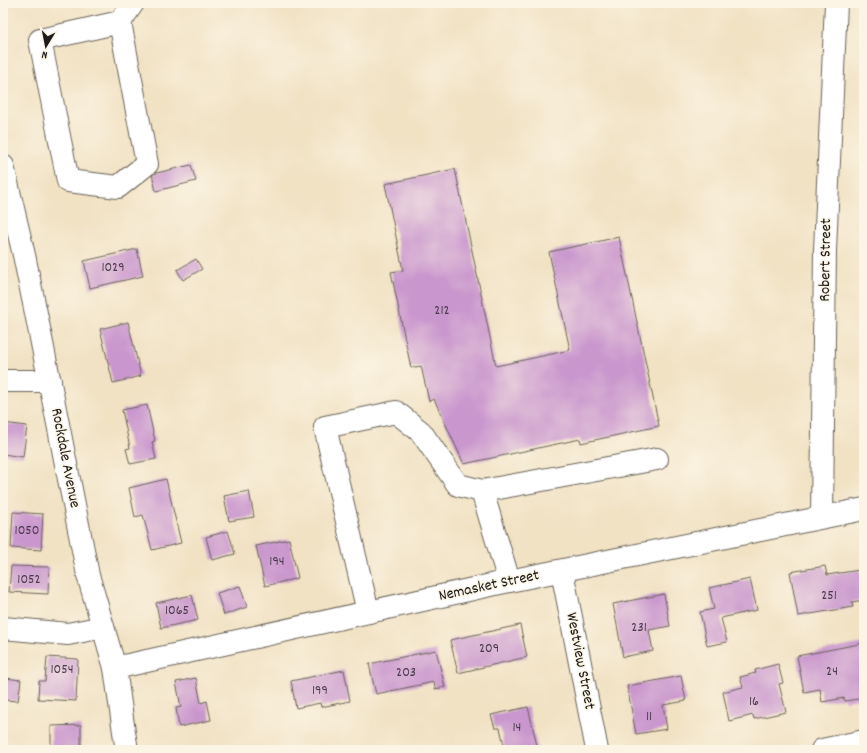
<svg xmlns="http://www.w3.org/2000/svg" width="867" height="753" font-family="Dekko,sans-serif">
<rect width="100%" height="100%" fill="#fcf5e5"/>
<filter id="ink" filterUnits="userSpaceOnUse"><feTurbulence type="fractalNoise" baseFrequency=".025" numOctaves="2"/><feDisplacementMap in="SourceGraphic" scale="8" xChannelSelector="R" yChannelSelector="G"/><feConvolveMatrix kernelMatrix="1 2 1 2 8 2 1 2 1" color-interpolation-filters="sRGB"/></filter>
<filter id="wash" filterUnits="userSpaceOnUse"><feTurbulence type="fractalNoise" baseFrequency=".012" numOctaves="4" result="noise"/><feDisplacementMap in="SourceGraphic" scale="16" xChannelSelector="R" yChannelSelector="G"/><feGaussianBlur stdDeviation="0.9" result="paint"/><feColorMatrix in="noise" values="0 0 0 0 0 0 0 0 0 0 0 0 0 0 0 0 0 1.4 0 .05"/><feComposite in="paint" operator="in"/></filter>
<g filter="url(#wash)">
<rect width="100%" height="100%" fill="#f1e2c4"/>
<g id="blocks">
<g fill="#c996cd">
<path d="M191,165L196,181L156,191L152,174Z"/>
<path d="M455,169L496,366L570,350L549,252L619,237L659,426L581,443L580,439L464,464L434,399L429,401L421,366L411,368L391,272L403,270L385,184Z"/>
<path d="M137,249L143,276L90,288L84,261Z"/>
<path d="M196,259L202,269L183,280L177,270Z"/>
<path d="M128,322L141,376L113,383L100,329Z"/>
<path d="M147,405L155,441L152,442L156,459L130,464L126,449L130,448L122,410Z"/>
<path d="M3,423L27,426L23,457L3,454Z"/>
<path d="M166,479L181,543L152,550L143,515L135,517L129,488Z"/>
<path d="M249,491L254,517L229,521L224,496Z"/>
<path d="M13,512L43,514L41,550L11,548Z"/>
<path d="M228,531L235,554L212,560L206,537Z"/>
<path d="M289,539L298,578L265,586L256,546Z"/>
<path d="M11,566L49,567L48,594L9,592Z"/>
<path d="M825,566L827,575L860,570L864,591V600L852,602L853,607L798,616L790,572Z"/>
<path d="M750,579L757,610L721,618L727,642L707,646L700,612L714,609L709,588Z"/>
<path d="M240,586L247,607L224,615L217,593Z"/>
<path d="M664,594L670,626L649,630L653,651L623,657L613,604Z"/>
<path d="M192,595L198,620L161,628L156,603Z"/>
<path d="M520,625L527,657L458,673L450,640Z"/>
<path d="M864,643V698L845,701L844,698L822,702L820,689L804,692L797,656Z"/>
<path d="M436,650L445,687L435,689L434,682L376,694L369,664Z"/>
<path d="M47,657L78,659L76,701L38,699L39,681H45Z"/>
<path d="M778,664L783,683L779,684L786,712L754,719L753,715L729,721L723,692L743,687L740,677L756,673L755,670Z"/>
<path d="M344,670L350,701L321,707L320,703L296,708L291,681Z"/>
<path d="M681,676L686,701L663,705L667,729L636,734L627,686Z"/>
<path d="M5,678L21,680L18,701L4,700Z"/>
<path d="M196,678L201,703L207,701L211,720L179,727L176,708L181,707L176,682Z"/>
<path d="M528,707L538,750H505L500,728H495L491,715Z"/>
<path d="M81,725V750H51V726Z"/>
</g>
</g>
</g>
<g filter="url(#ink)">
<use href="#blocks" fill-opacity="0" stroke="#676157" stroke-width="1"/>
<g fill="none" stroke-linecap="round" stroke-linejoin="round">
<defs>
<g id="minor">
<path d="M120,22L147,164L118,187L68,181L40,40L120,22L133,3"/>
<path d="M3,381H50"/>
<path d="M482,491L509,581"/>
<path d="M822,517L825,250L836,3"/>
<path d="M562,571L597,750"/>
<path d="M368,612L325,427L396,412L421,432L458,485L482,491L657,459"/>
<path d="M3,628L68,634L103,627"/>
<path d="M115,668L509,581L864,509"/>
<path d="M822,750L864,741"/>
</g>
<path id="major" d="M3,166L24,255L37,318L88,575L115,668L124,732L127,750"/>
</defs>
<use href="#minor" stroke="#676157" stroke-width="24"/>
<use href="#major" stroke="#676157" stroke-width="24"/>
<use href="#minor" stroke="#fff" stroke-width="22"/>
<use href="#major" stroke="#fff" stroke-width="22"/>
</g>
</g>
<g text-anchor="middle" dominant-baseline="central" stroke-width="3" stroke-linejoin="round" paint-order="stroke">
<g font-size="14" fill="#473a48">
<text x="113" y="268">1029</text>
<text x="442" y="311">212</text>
<text x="27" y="531">1050</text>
<text x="277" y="562">194</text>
<text x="29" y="580">1052</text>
<text x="829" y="596">251</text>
<text x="177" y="611">1065</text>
<text x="639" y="628">231</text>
<text x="489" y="649">209</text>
<text x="62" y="670">1054</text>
<text x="832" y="672">24</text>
<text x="406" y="673">203</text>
<text x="320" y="691">199</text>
<text x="754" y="702">16</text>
<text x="649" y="717">11</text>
<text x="517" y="728">14</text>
</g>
<g font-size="16" fill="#1c1c1c" stroke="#fcf5e5">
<text transform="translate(826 260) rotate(-89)">Robert Street</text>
<text transform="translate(65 458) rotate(79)">Rockdale Avenue</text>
<text transform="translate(489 586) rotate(-12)">Nemasket Street</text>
<text transform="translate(580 661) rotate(79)">Westview Street</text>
</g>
</g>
<rect width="867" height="753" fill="none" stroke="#fcf5e5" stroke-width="16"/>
<g transform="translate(46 46) rotate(190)" stroke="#fcf5e5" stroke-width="3" paint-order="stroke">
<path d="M0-3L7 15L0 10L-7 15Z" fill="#1c1c1c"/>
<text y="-6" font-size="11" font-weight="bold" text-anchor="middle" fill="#1c1c1c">N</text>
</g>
</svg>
